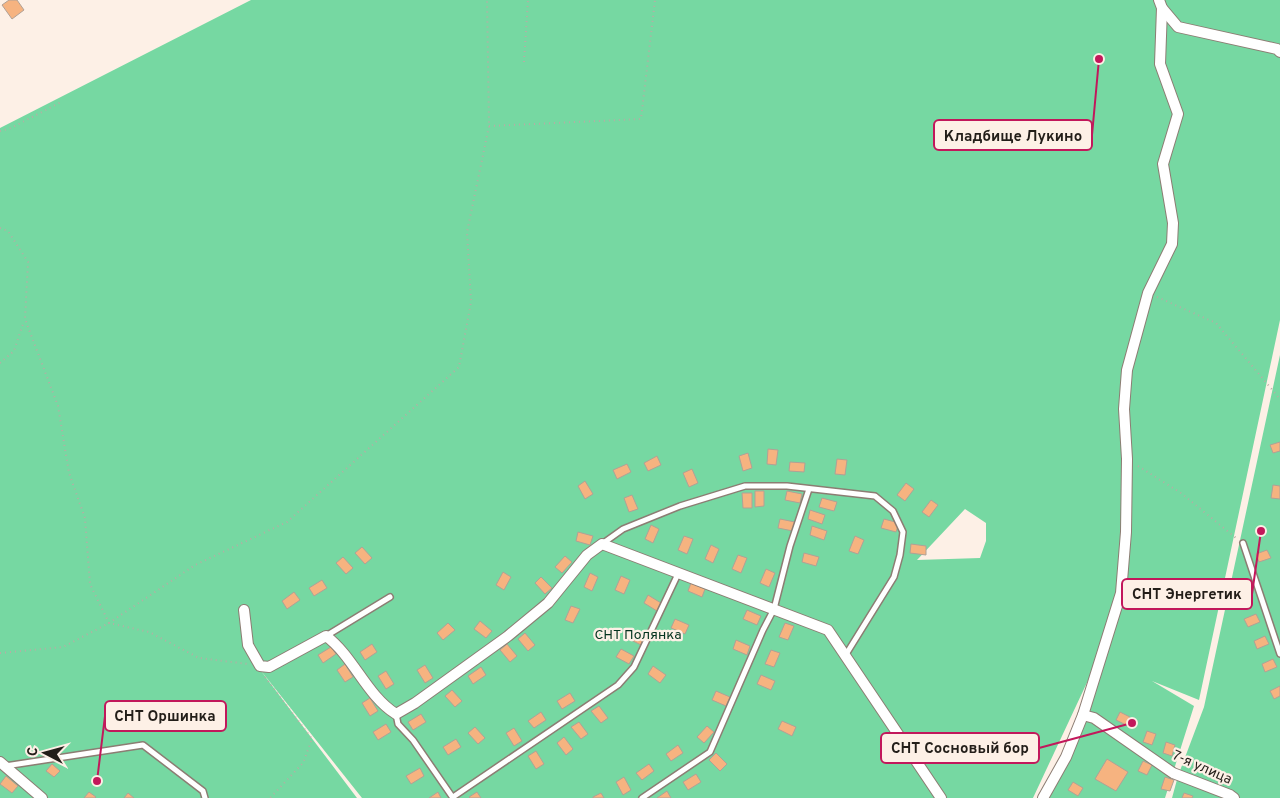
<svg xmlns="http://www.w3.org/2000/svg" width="1280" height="798" font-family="Overpass,sans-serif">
<rect width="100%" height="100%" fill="#fdf0e6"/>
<g fill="#76d8a2" fill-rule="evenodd">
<path d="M251,0H1280V320L1199,700L1152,681L1194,706L1165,798H1044L1069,740L1098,659L1033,798H362L258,667L357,798H0V128ZM965,509L986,523V541L980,558L917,560Z"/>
<path d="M1280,355V798H1172L1178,776L1204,707Z"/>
</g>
<g fill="#f6b380" stroke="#b0a196">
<path d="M9,0H17L24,10L12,19L2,5Z"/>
<path d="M1280,442V451L1273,453L1270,445Z"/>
<path d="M768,449L778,450L776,465L767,464Z"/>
<path d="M748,453L752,468L743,471L739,456Z"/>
<path d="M657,456L661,465L648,471L644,463Z"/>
<path d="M837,459L847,460L845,475L835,474Z"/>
<path d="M790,462L805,463L804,472L789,471Z"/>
<path d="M627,464L631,472L617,479L613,470Z"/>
<path d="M692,469L698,483L689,487L683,473Z"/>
<path d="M585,481L593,494L585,499L578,486Z"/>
<path d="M906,483L914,489L905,501L897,495Z"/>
<path d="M1273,485L1280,486V499L1271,498Z"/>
<path d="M755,491H764V506L755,507Z"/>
<path d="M787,491L802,494L800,503L785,500Z"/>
<path d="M742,493H752V508H743Z"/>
<path d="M632,495L638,509L629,512L624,498Z"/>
<path d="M822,498L837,502L834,511L819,507Z"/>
<path d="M931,500L938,505L929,517L922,512Z"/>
<path d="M810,510L825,515L822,524L808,519Z"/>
<path d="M780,519L795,522L793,531L778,528Z"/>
<path d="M884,519L899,523L896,532L881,528Z"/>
<path d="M651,525L659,529L653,543L645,539Z"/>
<path d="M812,526L827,531L824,540L810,535Z"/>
<path d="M578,532L593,536L590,545L576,541Z"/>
<path d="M684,536L693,539L687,554L678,550Z"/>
<path d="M855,536L864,540L858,554L849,551Z"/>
<path d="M911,544L926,546V555L910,553Z"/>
<path d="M711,545L719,549L713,563L705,559Z"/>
<path d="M362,547L372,558L365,564L355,553Z"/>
<path d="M1267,550L1271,558L1259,562L1256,554Z"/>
<path d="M804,553L819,557L816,566L802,562Z"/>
<path d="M738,555L747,558L741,573L732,569Z"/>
<path d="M565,556L572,562L562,573L555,567Z"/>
<path d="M343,557L353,568L346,574L336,563Z"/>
<path d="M766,569L775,573L769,587L760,583Z"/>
<path d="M503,572L511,577L504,590L496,585Z"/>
<path d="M590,573L598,577L592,591L584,587Z"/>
<path d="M621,576L630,580L624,594L615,590Z"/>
<path d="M541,577L552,588L545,594L535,583Z"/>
<path d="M322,580L327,588L314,596L309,588Z"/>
<path d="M691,583L705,589L702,597L688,591Z"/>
<path d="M294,592L300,600L287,609L282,601Z"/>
<path d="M648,595L661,603L657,611L644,603Z"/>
<path d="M571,606L580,609L573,623L565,620Z"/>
<path d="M747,610L761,616L757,625L743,619Z"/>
<path d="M1256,614L1260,622L1248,627L1244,619Z"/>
<path d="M675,619L689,625L685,634L671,628Z"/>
<path d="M480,621L492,631L486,638L474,629Z"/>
<path d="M448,623L455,630L443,640L437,633Z"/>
<path d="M785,623L794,626L788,640L779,637Z"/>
<path d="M632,630L645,637L641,645L627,638Z"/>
<path d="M525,633L535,645L528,651L518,639Z"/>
<path d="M1265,636L1269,644L1257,649L1254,641Z"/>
<path d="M736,640L750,646L747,655L733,649Z"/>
<path d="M372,644L377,652L365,660L360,652Z"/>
<path d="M507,644L517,656L510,662L500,650Z"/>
<path d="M331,647L336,654L323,663L318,655Z"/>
<path d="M621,649L634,656L629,664L616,657Z"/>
<path d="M771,650L780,653L774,667L765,664Z"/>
<path d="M1273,659L1277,667L1265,672L1262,664Z"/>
<path d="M345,664L353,677L345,682L337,670Z"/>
<path d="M425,665L433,678L425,683L417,670Z"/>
<path d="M653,666L666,675L660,683L648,674Z"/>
<path d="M481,667L486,675L473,684L468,676Z"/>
<path d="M386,671L394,684L386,689L378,676Z"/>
<path d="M761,675L775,681L771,690L757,684Z"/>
<path d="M1280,686V696L1274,699L1270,691Z"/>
<path d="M452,690L462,701L455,707L445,696Z"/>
<path d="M716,691L730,697L726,706L712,700Z"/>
<path d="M570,693L575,701L562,709L557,701Z"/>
<path d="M370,698L378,711L370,716L362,703Z"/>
<path d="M599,706L608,718L601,723L591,711Z"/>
<path d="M541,712L546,720L534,728L528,721Z"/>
<path d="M1120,712L1130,717L1126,725L1116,720Z"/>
<path d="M421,714L426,722L413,730L408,722Z"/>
<path d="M782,721L796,727L792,736L778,729Z"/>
<path d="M579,722L588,734L581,739L571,727Z"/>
<path d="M386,724L391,732L378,740L373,732Z"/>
<path d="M707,726L714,732L704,743L697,737Z"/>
<path d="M475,727L485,738L478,744L468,733Z"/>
<path d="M514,728L522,741L514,746L506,733Z"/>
<path d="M1147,731L1156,734L1152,745L1143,742Z"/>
<path d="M564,737L573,749L566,755L557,743Z"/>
<path d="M456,739L461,747L448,755L443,747Z"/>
<path d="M1166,742L1175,745L1172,756L1163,753Z"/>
<path d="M678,745L683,753L671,761L666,754Z"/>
<path d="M536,751L544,764L536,769L528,756Z"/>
<path d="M716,753L727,764L720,771L709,760Z"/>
<path d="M1107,759L1128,772L1116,791L1095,779Z"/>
<path d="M1143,761L1152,765L1147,775L1138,771Z"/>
<path d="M52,764L60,771L54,777L46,771Z"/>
<path d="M649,764L654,771L642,780L636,773Z"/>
<path d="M420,768L424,776L411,784L406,776Z"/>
<path d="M696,774L701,782L688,790L683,782Z"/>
<path d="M6,776L18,786L12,793L0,784Z"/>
<path d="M624,777L631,790L623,795L616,782Z"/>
<path d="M1165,777L1174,780L1170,791L1161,789Z"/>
<path d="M1073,782L1083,788L1078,796L1068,790Z"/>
<path d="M667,791L671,798H657Z"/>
<path d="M89,792L96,797L95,798H84Z"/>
<path d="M438,792L441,798H429Z"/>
<path d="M477,792L481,798H470L469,797Z"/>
<path d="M128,793L134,798H124Z"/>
<path d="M601,793L604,798H593V797Z"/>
<path d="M1184,793L1193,796L1192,798H1182Z"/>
</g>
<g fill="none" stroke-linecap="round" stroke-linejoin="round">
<defs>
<g id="service">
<path d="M1243,543L1280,654"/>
<path d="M602,544L623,529L680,506L745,486H787L875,496L893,511L903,532L900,555L894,577L845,656"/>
<path d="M326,636L390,597"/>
<path d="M396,714L398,724L413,740L453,798"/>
<path d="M5,766L143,745L203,791L205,798"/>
<path d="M453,797L618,685L634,667L678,574"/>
<path d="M642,798L710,752L763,630L774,609L790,546L809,489"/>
</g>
<g id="minor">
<path d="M1159,0L1162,8L1178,27L1277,49L1280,52"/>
<path d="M244,610L248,645L260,666L269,667L326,636C354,657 366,695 396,714L415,703L508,636L548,603L587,555L602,544L828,630L941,798"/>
<path d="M1083,715L1094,718L1173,773L1230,795L1234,798"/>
<path d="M0,762L42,798"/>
<path d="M1043,798L1066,757L1083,715L1121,593L1126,532L1127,459L1124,409L1127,370L1148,293L1172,244L1173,223L1163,164L1178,114L1160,64L1162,8"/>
</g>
</defs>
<use href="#service" stroke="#8c7d73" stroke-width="8"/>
<use href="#minor" stroke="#8c7d73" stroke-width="12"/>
<g stroke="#b7ada4" stroke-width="2" stroke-dasharray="1 4" stroke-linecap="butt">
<path d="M524,62L528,0"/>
<path d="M489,126L641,119L655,0"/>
<path d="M0,131L11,128L63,101"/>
<path d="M0,228L8,231L28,262L25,319L58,406L69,473L85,518L90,584L109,623L149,632L199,658L248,664"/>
<path d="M1157,297L1216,323L1280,399"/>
<path d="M0,363L14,351L24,321"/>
<path d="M1138,466L1181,493L1236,538"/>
<path d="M0,653L63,647L109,623L195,565L287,522L459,367L471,302L467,232L489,126L487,0"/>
<path d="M265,677L312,739L303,763L270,798"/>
</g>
<use href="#service" stroke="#fff" stroke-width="5"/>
<use href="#minor" stroke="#fff" stroke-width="10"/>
</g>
<g text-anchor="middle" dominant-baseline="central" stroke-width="4.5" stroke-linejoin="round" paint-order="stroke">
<g font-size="14" fill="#03331e" stroke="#fdf0e6">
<text x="638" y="635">СНТ Полянка</text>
</g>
<g font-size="14" fill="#231e19" stroke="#fdf0e6">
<text transform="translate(1202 768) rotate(24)">7-я улица</text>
</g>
</g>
<path fill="none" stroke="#c2185b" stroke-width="2" d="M1099 59L1092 135M1261 531L1252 594M97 781L105 716M1132 723L1039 748"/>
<g fill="#c2185b" stroke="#fdf0e6" stroke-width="2">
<circle cx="1099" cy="59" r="5"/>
<circle cx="1261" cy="531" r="5"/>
<circle cx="97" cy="781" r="5"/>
<circle cx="1132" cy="723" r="5"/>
</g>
<g fill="#fdf0e6" stroke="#c2185b" stroke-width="2">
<rect x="934" y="120" width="158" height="30" rx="5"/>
<rect x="1122" y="579" width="130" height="30" rx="5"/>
<rect x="105" y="701" width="121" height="30" rx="5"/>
<rect x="881" y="733" width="158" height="30" rx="5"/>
</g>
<g font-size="15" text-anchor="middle" font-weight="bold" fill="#231e19">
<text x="1013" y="141">Кладбище Лукино</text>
<text x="1187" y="599">СНТ Энергетик</text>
<text x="165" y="721">СНТ Оршинка</text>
<text x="960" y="753">СНТ Сосновый бор</text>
</g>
<g transform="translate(45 753) rotate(276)" stroke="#fdf0e6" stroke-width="4" paint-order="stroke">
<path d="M0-4L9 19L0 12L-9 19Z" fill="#231e19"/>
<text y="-8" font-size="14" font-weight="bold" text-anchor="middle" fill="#231e19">С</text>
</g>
</svg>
